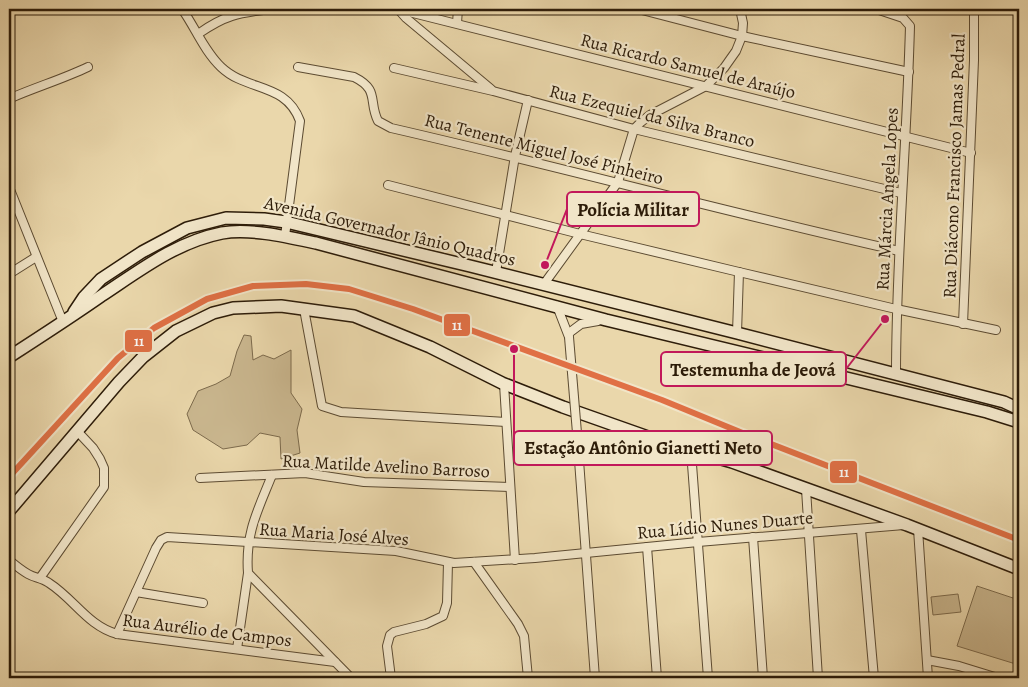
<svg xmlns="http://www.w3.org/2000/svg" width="1028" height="687" font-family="Alegreya,serif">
<rect width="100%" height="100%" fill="#ead7ab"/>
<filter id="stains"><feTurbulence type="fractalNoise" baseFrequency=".004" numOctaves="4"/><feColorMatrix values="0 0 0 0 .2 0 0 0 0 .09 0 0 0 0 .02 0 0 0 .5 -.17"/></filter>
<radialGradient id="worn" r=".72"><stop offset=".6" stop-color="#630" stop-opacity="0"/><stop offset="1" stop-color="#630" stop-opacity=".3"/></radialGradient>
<g fill="#cab78f" stroke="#7c6a4c">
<path d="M244,335L251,336L253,360L263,355L274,359L291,350V393L302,409L297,430L300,453L281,459L280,437L260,433L247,445L223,449L193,430L187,414L198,391L216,384L230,376L237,351Z"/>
<path d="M977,586L1019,600V665L957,646Z"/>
<path d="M958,594L961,612L933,615L931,597Z"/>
</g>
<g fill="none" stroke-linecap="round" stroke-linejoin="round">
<defs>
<g id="street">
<path d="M182,9C195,27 204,51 221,67C247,92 286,82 300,121L285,236"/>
<path d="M397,9L971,153"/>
<path d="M398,9L406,18L491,89"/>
<path d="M638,9L742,36L909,72"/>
<path d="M876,9L903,18L910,26C907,142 896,258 896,374"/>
<path d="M457,23L458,9"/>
<path d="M198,34C225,15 238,13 270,9"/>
<path d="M298,67L354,77C380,90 368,101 378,121L391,128C561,167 729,213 899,251"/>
<path d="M394,68L493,91L634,129L901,193"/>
<path d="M9,102L11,98C36,87 63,79 88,67"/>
<path d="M388,185L580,234L739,272L896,309L996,330"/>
<path d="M9,187L63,322"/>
<path d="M496,272L515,156L528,100"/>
<path d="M9,274L36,257"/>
<path d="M544,284L618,182L634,129L641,122L650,115L706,86L724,68L736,51L742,36L743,23L740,9"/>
<path d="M557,306L569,337"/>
<path d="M304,309L322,406L341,412L506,422"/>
<path d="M963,324L974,60V9"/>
<path d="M569,333L581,324L598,321"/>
<path d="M737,333L739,272"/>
<path d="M504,384L515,560"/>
<path d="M577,433L595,678"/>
<path d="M691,451L708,678"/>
<path d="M272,475C258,510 245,533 248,573L351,678"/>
<path d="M200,478L305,473L364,482L510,487"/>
<path d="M806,489L818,678"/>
<path d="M918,529L928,678"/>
<path d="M861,530L874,678"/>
<path d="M753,537L763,678"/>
<path d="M647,547L657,678"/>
<path d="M9,560C15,565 21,570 28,574C35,578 42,578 49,583C74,599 88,626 117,634L335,662"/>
<path d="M474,562L518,624L524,636L528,678"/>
<path d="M40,578L104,487V468L100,459L93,448L78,432"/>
<path d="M136,592L203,603"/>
<path d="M117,634L156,548L161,540L167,537L396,551L454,563L535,558L698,542L904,525"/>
<path d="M237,649L248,573"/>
<path d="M927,660L959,666L998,678"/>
<path d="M391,678L387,646L390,635L394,632L426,624L443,616L447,603L448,562"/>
</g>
<g id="secondary">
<path d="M74,312L84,297L101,279L142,252L187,228L226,218L264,219L286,222L470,266L737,333L1004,402L1019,409"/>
<path d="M9,357C40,337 71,317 101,296C139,271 176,242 222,233C250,228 288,237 316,243L606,320L987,412L1019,422"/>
<path d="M9,511L119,382L143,357L176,331L213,313L233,308L281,306L354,316L430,347L502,383L563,407L665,443L732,462L907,525L1019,569"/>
</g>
</defs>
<use href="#street" stroke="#5c4b32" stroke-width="10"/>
<use href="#secondary" stroke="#2d1c09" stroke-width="14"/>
<use href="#street" stroke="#f1e5c8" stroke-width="8"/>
<use href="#secondary" stroke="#f1e5c8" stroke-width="11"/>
<defs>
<path id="street-bridge" d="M569,337L577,433"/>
</defs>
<use href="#street-bridge" stroke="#5c4b32" stroke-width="10" stroke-linecap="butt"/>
<use href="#street-bridge" stroke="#f1e5c8" stroke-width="8"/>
<defs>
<path id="rail-1" d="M9,477L118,358L154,328L207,299L253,286L306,284L349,289L413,309L662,400L745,434L1019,540"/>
</defs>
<use href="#rail-1" stroke="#f1e5c8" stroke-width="10"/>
<use href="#rail-1" stroke="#e07045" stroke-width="6"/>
</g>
<g text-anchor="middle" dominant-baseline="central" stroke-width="4.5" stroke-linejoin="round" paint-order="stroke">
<g font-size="18" fill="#2d1c09" stroke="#f1e5c8">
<text transform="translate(688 66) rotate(14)">Rua Ricardo Samuel de Araújo</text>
<text transform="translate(652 116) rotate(14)">Rua Ezequiel da Silva Branco</text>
<text transform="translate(544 149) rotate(14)">Rua Tenente Miguel José Pinheiro</text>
<text transform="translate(954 166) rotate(-88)">Rua Diácono Francisco Jamas Pedral</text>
<text transform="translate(887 199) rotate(-87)">Rua Márcia Angela Lopes</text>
<text transform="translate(390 231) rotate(13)">Avenida Governador Jânio Quadros</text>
<text transform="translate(386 466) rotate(3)">Rua Matilde Avelino Barroso</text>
<text transform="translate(725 525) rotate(-5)">Rua Lídio Nunes Duarte</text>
<text transform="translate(334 534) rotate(4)">Rua Maria José Alves</text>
<text transform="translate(207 630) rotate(7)">Rua Aurélio de Campos</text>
</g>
</g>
<path fill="none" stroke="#c2185b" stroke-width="2" d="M545 265L567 209M885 319L846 369M514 349L514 448"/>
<g fill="#c2185b" stroke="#f1e5c8" stroke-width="2">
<circle cx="545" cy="265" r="5"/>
<circle cx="885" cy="319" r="5"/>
<circle cx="514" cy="349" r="5"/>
</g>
<g fill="#f1e5c8" stroke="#c2185b" stroke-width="2">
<rect x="567" y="192" width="132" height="34" rx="5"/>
<rect x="661" y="352" width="185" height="34" rx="5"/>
<rect x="514" y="431" width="258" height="34" rx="5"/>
</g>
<g font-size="19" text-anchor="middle" font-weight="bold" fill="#2d1c09">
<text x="633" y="216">Polícia Militar</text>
<text x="753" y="376">Testemunha de Jeová</text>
<text x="643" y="454">Estação Antônio Gianetti Neto</text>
</g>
<g stroke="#f1e5c8" stroke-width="2">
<rect x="443" y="313" width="28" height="24" rx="5" fill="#e07045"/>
<rect x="124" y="329" width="29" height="24" rx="5" fill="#e07045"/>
<rect x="829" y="460" width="29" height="24" rx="5" fill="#e07045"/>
</g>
<g font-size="14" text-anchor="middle" font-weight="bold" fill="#fff">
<text x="457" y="330">11</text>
<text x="139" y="346">11</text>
<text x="844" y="477">11</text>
</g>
<rect width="1028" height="687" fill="none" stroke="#ead7ab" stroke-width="30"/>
<rect x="10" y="10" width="1008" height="667" fill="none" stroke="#2d1c09" stroke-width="2.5"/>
<rect x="15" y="15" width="998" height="657" fill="none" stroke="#2d1c09"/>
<rect width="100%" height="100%" filter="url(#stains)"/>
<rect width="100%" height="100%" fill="url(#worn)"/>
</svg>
